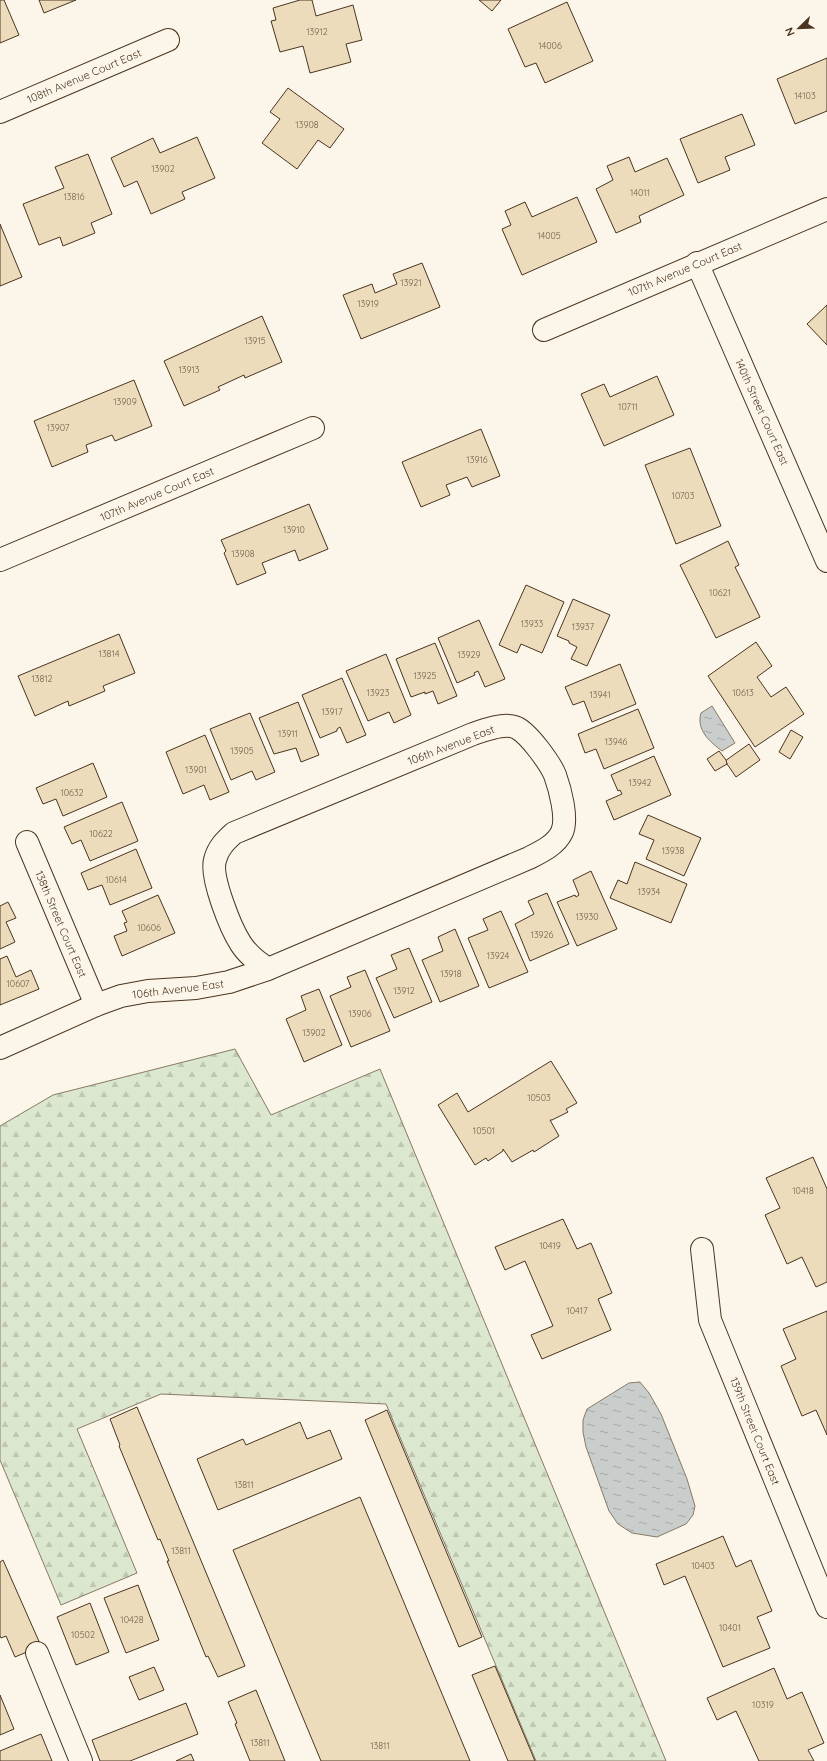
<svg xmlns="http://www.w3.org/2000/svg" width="827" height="1761" font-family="Quicksand,sans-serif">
<defs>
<pattern id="forest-firs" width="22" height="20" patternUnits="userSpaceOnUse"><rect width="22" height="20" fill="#dce7d0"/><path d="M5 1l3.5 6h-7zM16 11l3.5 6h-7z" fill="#bec7b2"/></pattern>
<pattern id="water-ripples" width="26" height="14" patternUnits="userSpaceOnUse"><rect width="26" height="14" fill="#c9cecd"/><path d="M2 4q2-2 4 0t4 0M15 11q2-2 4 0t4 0" fill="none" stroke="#a5a8a6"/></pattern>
</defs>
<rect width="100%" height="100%" fill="#fbf6e9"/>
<path fill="url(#forest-firs)" stroke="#887966" d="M235,1049L271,1115L380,1069L666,1761H536L386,1404L161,1394L77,1429L137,1573L61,1605L0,1460V1126L53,1095Z"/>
<g fill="url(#water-ripples)" stroke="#887966">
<path d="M712,706L735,743L722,751C710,742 696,730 701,713Z"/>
<path d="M640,1382L649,1393L661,1414L687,1479L695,1506L693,1515L686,1524L657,1537L632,1533L618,1524L609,1511L586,1447L583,1432V1420L587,1409L629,1383Z"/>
</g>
<g fill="#ecdcbc" stroke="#4a3520">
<path d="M0,0H4L19,35L0,43Z"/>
<path d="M39,0H76L44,13Z"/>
<path d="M300,0H312L316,16L353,5L362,40L346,44L351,62L310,73L303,46L280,52L271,21L276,20L273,8Z"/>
<path d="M479,0H501L492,11Z"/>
<path d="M567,2L593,61L545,83L536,63L525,67L508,29Z"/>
<path d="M827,58V111L795,124L777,79Z"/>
<path d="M288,88L344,129L330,148L318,140L297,169L262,143L280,119L270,112Z"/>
<path d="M742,114L755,145L725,157L730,170L698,183L680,139Z"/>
<path d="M197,137L215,178L182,192L185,199L151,214L137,181L124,187L111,158L153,138L160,153Z"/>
<path d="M88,154L112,214L91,223L95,233L63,246L60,237L39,245L23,204L64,188L55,167Z"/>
<path d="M629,157L635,172L667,158L684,195L639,216L641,222L616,233L596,189L613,180L607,166Z"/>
<path d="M577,197L597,242L522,275L502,229L511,225L505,211L525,202L532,217Z"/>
<path d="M0,224L22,277L0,286Z"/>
<path d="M422,263L440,307L361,339L343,295L372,284L375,293L397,284L393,274Z"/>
<path d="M827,305V345L807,324Z"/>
<path d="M262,316L282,362L245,378L244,375L218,387L220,390L184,406L164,361Z"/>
<path d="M657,376L674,415L604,446L581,394L604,384L610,397Z"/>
<path d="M134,380L152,426L115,441L112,435L86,445L88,452L52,467L34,421Z"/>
<path d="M481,429L500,476L472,487L467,477L446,485L450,495L421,507L402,462Z"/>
<path d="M690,448L721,526L676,544L645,465Z"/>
<path d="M309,504L328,549L299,561L295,550L262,563L266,573L237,585L224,553L226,551L221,540Z"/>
<path d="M728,541L739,565L735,567L760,617L716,638L680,565Z"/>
<path d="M526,585L564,602L542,653L521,644L517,653L499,645Z"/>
<path d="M573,599L610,615L587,666L571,659L577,647L569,643V641L557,636Z"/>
<path d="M479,620L505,679L485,687L478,671L474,673L475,675L457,683L438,638Z"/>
<path d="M119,634L135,673L103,686L105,691L69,706L68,701L35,716L18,676Z"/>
<path d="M756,642L772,666L757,677L771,697L786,687L804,714L755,747L708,676Z"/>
<path d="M435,643L457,696L438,704L433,691L425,694V692L411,697L396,659Z"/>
<path d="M386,654L411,715L394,723L389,712L368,721L346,671Z"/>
<path d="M620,664L636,704L592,722L584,701L573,705L565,687Z"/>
<path d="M342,678L366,735L347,743L340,727L337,729V731L320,738L302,695Z"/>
<path d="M298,702L319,755L301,762L296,748L274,754L259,718Z"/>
<path d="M638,709L654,748L604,769L596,749L585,753L578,734Z"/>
<path d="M250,713L275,772L256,780L252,771L231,780L210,729Z"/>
<path d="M791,730L803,737L790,759L779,752Z"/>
<path d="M205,735L229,792L210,800L204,785L183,794L166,752Z"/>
<path d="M749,744L760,760L736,777L725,761Z"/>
<path d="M719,751L726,760L727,764L715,771L707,759Z"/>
<path d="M654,756L671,795L614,820L606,801L622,794L620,790L618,791L611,775Z"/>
<path d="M93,763L107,797L63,816L56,799L43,804L36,788Z"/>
<path d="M122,802L138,841L90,861L81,840L72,844L64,827Z"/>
<path d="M648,815L701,838L684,876L646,859L654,840L639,834Z"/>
<path d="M136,849L152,888L110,905L102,885L88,890L81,873Z"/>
<path d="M635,862L687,884L671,923L610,898L618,880L627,884Z"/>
<path d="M591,871L617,929L577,946L557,902L575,895L576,897L579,895L573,880Z"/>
<path d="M547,893L569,944L530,961L515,924L534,914L528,901Z"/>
<path d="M158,895L175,933L122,956L114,936L127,931L124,923L127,922L122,911Z"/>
<path d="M8,902L16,918L6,922L15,942L0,949V906Z"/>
<path d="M501,911L528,972L489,988L468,938L488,930L483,919Z"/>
<path d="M455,929L479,986L440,1002L422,960L443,951L438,937Z"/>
<path d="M409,948L432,1002L394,1018L376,978L397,969L391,955Z"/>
<path d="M7,956L16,977L31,970L39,989L0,1005V959Z"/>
<path d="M365,970L390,1031L351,1047L330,996L351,987L347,977Z"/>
<path d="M319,989L342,1045L304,1062L286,1019L306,1010L301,996Z"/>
<path d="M551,1061L577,1103L566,1109L568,1112L552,1120H550L559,1136L534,1152L533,1150L512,1162L503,1149V1151L488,1161L486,1158L475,1165L438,1105L457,1093L468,1112Z"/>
<path d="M813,1157L827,1189V1282L816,1287L802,1257L787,1264L765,1215L780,1208L766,1178Z"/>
<path d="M563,1219L577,1249L591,1243L612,1293L598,1299L611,1330L542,1359L531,1335L553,1326L525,1261L505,1270L495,1247Z"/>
<path d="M827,1311V1435L816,1410L802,1416L781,1366L796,1359L783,1329Z"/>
<path d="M137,1407L245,1666L218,1677L208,1656L206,1657L167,1561H169L160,1539L158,1540L119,1446L120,1445L110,1419Z"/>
<path d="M387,1410L482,1637L459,1647L365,1420Z"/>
<path d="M300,1422L307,1439L330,1430L342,1459L218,1510L197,1459L243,1439L246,1445Z"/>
<path d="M360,1497L470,1761H321L233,1550Z"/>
<path d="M723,1536L736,1567L751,1560L772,1611L757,1617L770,1648L723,1667L685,1576L664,1585L656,1564Z"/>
<path d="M3,1560L41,1646L15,1657L6,1636L1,1638L0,1636V1562Z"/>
<path d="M138,1585L159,1640L126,1653L104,1598Z"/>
<path d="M90,1603L109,1652L76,1665L57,1617Z"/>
<path d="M495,1666L535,1761H508L472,1675Z"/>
<path d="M154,1667L164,1690L139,1700L129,1677Z"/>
<path d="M774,1668L787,1699L802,1692L824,1743L808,1750L814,1761H759L736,1711L717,1720L707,1698Z"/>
<path d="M256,1690L285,1761H250L235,1724L237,1723L228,1702Z"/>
<path d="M0,1695L14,1729L0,1735Z"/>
<path d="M186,1703L198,1734L130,1761H100L92,1740Z"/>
<path d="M41,1734L52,1761H0V1751Z"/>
<path d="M191,1754L194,1761H176Z"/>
</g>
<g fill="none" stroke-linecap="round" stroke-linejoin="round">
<defs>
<g id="street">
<path d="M0,112L168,40"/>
<path d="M697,263L827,561"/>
<path d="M544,330L827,209"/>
<path d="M0,560L313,428"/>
<path d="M27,842L96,1005"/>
<path d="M0,1048L96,1005L121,996L148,991L196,988L229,982L268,969L529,858C541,852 556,845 562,832C568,818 560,789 555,775C550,763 529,734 517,728C506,722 484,730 473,734L234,833C225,841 218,848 215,860C210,877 231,929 241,944C248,955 258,962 268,969"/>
<path d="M702,1249L710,1320L827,1607"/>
<path d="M37,1653L81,1761"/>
</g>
</defs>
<use href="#street" stroke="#4a3520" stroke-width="24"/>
<use href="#street" stroke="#fbf6e9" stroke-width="22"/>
</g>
<g text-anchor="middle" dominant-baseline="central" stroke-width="3" stroke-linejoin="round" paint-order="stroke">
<g font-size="9" fill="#725f47">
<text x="317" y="31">13912</text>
<text x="550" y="45">14006</text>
<text x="805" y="95">14103</text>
<text x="307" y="124">13908</text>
<text x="163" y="168">13902</text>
<text x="640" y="192">14011</text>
<text x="74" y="196">13816</text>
<text x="549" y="235">14005</text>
<text x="411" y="282">13921</text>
<text x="368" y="303">13919</text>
<text x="255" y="340">13915</text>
<text x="189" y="369">13913</text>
<text x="125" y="401">13909</text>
<text x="628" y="406">10711</text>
<text x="58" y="427">13907</text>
<text x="477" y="459">13916</text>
<text x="683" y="495">10703</text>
<text x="294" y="529">13910</text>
<text x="243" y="553">13908</text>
<text x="720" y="592">10621</text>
<text x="532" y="623">13933</text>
<text x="583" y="626">13937</text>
<text x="109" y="653">13814</text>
<text x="469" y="654">13929</text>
<text x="425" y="675">13925</text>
<text x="42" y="678">13812</text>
<text x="378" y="692">13923</text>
<text x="743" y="692">10613</text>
<text x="600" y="694">13941</text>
<text x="332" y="711">13917</text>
<text x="288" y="733">13911</text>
<text x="616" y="741">13946</text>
<text x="242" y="750">13905</text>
<text x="196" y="769">13901</text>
<text x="640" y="782">13942</text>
<text x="72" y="792">10632</text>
<text x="101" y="833">10622</text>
<text x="673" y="850">13938</text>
<text x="116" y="879">10614</text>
<text x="649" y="891">13934</text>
<text x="587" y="916">13930</text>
<text x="149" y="927">10606</text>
<text x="542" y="934">13926</text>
<text x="498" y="955">13924</text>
<text x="451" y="973">13918</text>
<text x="18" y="983">10607</text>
<text x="404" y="990">13912</text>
<text x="360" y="1013">13906</text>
<text x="314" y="1032">13902</text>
<text x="539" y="1097">10503</text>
<text x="484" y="1130">10501</text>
<text x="803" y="1190">10418</text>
<text x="550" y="1245">10419</text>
<text x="577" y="1310">10417</text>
<text x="244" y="1484">13811</text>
<text x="181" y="1550">13811</text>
<text x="703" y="1565">10403</text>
<text x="132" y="1619">10428</text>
<text x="730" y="1627">10401</text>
<text x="83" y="1634">10502</text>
<text x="763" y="1704">10319</text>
<text x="260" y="1742">13811</text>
<text x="380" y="1745">13811</text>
</g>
<g font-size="11" fill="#4a3520" stroke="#fbf6e9">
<text transform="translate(84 76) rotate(-23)">108th Avenue Court East</text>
<text transform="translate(685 269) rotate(-23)">107th Avenue Court East</text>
<text transform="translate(762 412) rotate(66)">140th Street Court East</text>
<text transform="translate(157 494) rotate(-23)">107th Avenue Court East</text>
<text transform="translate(451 745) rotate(-21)">106th Avenue East</text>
<text transform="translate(61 924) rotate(67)">138th Street Court East</text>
<text transform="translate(178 989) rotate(-7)">106th Avenue East</text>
<text transform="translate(755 1431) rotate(68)">139th Street Court East</text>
</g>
</g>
<g transform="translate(799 28) rotate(247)" stroke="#fbf6e9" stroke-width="3" paint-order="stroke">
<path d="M0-3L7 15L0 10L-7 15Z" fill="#4a3520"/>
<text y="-6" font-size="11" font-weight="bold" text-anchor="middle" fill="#4a3520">N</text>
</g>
</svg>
